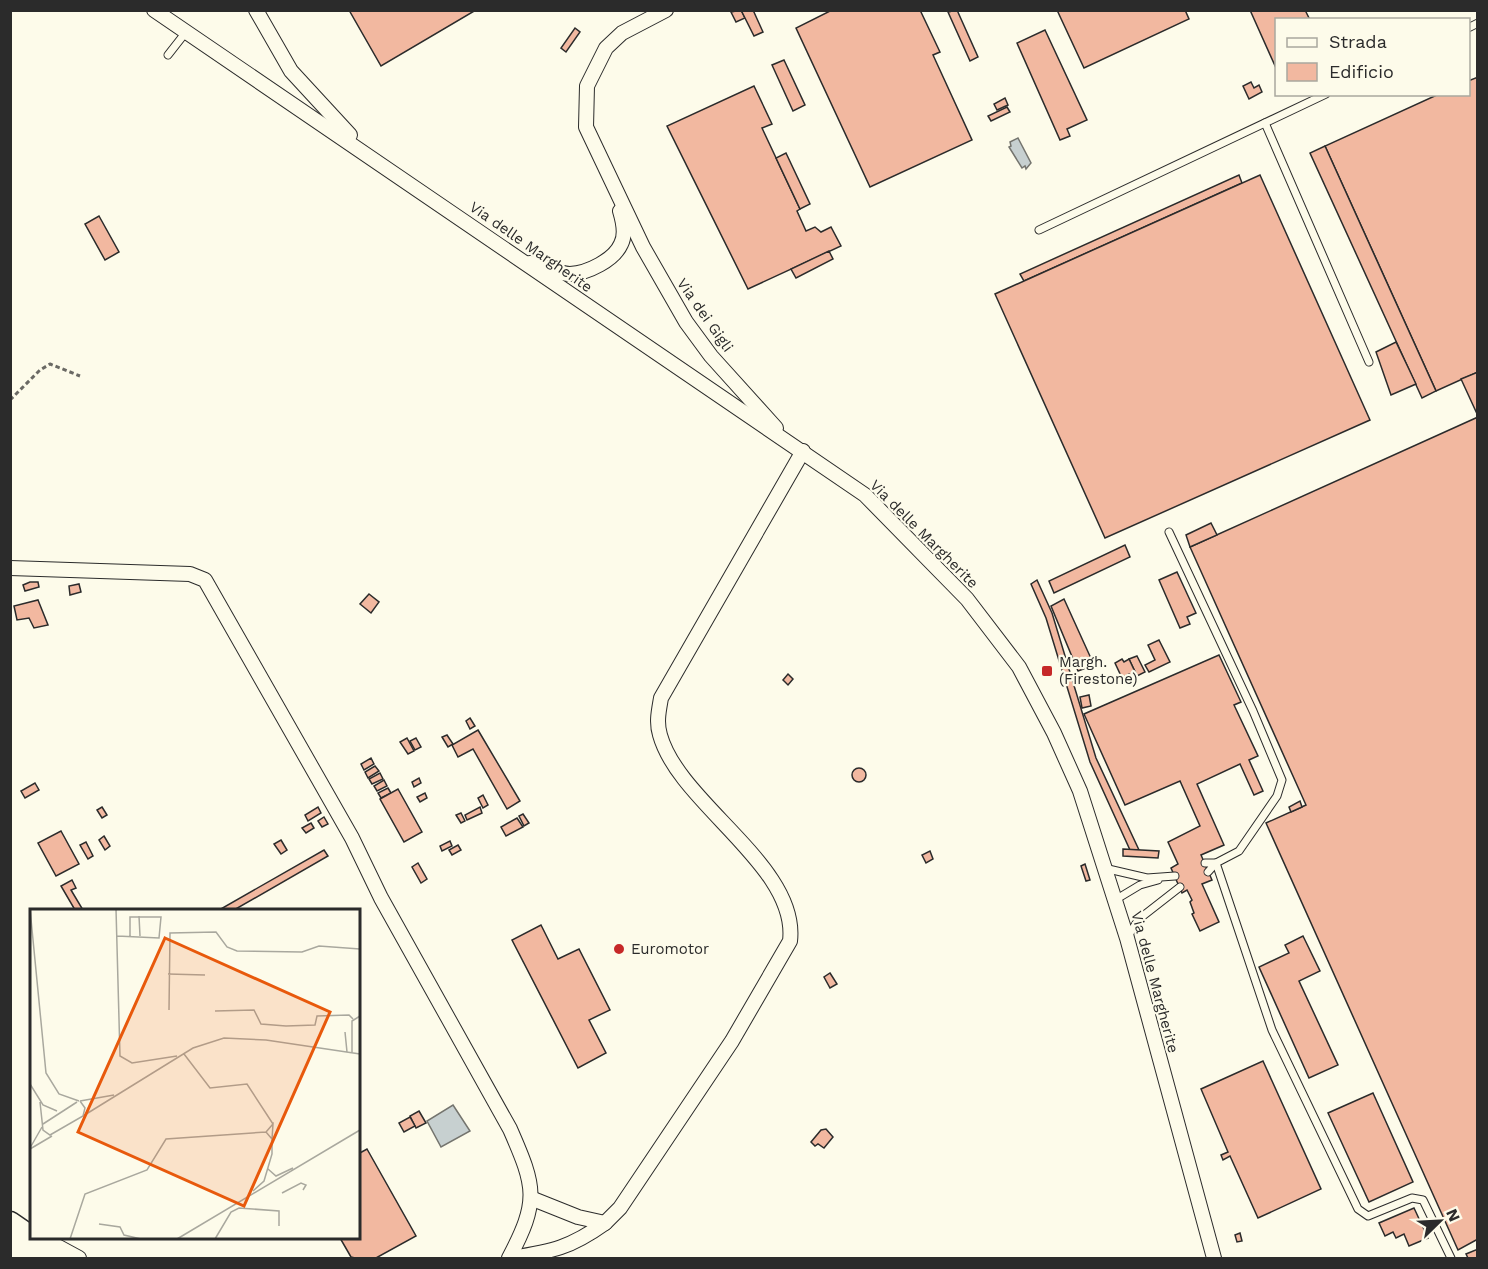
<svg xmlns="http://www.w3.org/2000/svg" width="1488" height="1269" font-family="'Work Sans',sans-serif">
<rect width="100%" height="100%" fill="#fdfbea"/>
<g fill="#c7d0d0" stroke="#74746e" stroke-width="1.5">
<path d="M1018,138L1031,163L1026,169L1025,166L1022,168L1009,147L1011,146L1010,142Z"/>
<path d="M453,1105L470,1131L441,1147L427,1121Z"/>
</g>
<g fill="#f2b8a0" stroke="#2b2b2b" stroke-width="1.5">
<path d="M349,10H476L381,66Z"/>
<path d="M741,10L745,18L736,22L731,12Z"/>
<path d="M741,10H753L763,32L754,36Z"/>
<path d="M832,10H920L940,52L933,55L972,140L870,187L796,28Z"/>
<path d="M957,10L978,57L970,61L948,12Z"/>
<path d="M1057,10H1185L1189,19L1084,68Z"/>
<path d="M1250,10H1305L1310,20H1276V68Z"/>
<path d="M575,28L580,32L566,52L561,48Z"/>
<path d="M1045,30L1087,120L1067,129L1070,136L1060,140L1017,43Z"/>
<path d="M784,60L805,105L793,111L772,65Z"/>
<path d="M1478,77V372L1436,391L1325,146L1439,94H1468V81Z"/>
<path d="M1251,82L1254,88L1259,85L1262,92L1249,99L1243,86Z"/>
<path d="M754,86L772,124L762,128L800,209L797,211L806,231L815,227L821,232L831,227L841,246L748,289L667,126Z"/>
<path d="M1005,98L1008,105L997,110L994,104Z"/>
<path d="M1007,107L1010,112L991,121L988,116Z"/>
<path d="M1325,146L1436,391L1422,398L1310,153Z"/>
<path d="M786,153L810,204L800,209L776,158Z"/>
<path d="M1239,175L1242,183L1024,281L1020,274Z"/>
<path d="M1260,175L1370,420L1105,538L995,294Z"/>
<path d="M99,216L119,252L105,260L85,224Z"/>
<path d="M829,251L833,259L796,278L791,269Z"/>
<path d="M1396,342L1416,384L1391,395L1376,352Z"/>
<path d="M1478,372V416L1461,379Z"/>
<path d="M1478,417V1239L1458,1250L1266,823L1306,805L1190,547Z"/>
<path d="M1211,523L1217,535L1190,547L1186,535Z"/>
<path d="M1125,545L1130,557L1054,593L1049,581Z"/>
<path d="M1177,572L1196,613L1187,617L1190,624L1180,628L1159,580Z"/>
<path d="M1037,580L1052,613L1096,758L1139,850H1130L1090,762L1046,618L1031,584Z"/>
<path d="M30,582H38L39,587L25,591L23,585Z"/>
<path d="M79,584L81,592L70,595L69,586Z"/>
<path d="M369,594L379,602L371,613L360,604Z"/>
<path d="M1064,599L1094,665L1078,671L1051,606Z"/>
<path d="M38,600L48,625L34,628L29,618L17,620L14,606Z"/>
<path d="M1159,640L1170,662L1149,672L1145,665L1155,660L1148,645Z"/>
<path d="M1219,655L1241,702L1234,705L1258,756L1249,760L1263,791L1254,795L1240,764L1197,784L1224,845L1201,855L1212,880L1202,884L1219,922L1200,931L1192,914L1194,913L1190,902L1192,900L1187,890L1182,893L1171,868L1178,864L1168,842L1200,826L1180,781L1125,805L1084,714Z"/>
<path d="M1137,656L1145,672L1137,676L1129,659Z"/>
<path d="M1122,659L1124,662L1129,659L1137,676L1132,679L1129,674L1122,678L1115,663Z"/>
<path d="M788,674L793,679L788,685L783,680Z"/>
<path d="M1089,695L1091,706L1082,708L1080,697Z"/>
<path d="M470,718L475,726L470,729L466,721Z"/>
<path d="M478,730L520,801L507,809L473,749L458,757L452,745Z"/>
<path d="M447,735L453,744L448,747L442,737Z"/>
<path d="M407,738L414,751L408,754L400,742Z"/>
<path d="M416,738L421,747L415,750L410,741Z"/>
<path d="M371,758L374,764L364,770L361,764Z"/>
<path d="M375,766L379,771L368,778L365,772Z"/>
<circle cx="859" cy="775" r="7"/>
<path d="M380,773L383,779L372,784L369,779Z"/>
<path d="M419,778L421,783L414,787L412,782Z"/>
<path d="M384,780L387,786L377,791L374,786Z"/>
<path d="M35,783L39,790L25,798L21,791Z"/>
<path d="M388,788L391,793L381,798L378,793Z"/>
<path d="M398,789L422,832L404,842L380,799Z"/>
<path d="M425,793L427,798L420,802L417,797Z"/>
<path d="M483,795L488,805L483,808L478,798Z"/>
<path d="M1300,801L1302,807L1291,812L1289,807Z"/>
<path d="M102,807L107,815L102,818L97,810Z"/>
<path d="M318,807L321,813L308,821L305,815Z"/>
<path d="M480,807L482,813L467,820L465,815Z"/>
<path d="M461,813L465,821L461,823L456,815Z"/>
<path d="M523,814L529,823L524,826L519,816Z"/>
<path d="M324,817L328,824L322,827L318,821Z"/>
<path d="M517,818L523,827L506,836L501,827Z"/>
<path d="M311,823L314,828L306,833L302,828Z"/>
<path d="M61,831L79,864L56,876L38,843Z"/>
<path d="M104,836L110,846L105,850L99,840Z"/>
<path d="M281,840L287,850L281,854L274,844Z"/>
<path d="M450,841L452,846L442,851L440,846Z"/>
<path d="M86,842L93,856L88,859L80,845Z"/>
<path d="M458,845L461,850L452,855L449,850Z"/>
<path d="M1123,849L1159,851L1158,858L1123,856Z"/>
<path d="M324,850L328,856L234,910H219Z"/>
<path d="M930,851L933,859L926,863L922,855Z"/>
<path d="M418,863L427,879L421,883L412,867Z"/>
<path d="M1085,864L1090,880L1086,881L1081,866Z"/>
<path d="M72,880L76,888L71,890L83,910H75L61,886Z"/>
<path d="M541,925L558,959L579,949L610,1010L589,1020L606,1053L578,1068L512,940Z"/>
<path d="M1303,936L1320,971L1299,981L1338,1065L1309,1078L1259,967L1289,953L1285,945Z"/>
<path d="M830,973L837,984L830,988L824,977Z"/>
<path d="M1263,1061L1321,1189L1258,1218L1230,1156L1223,1160L1221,1155L1228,1152L1201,1089Z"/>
<path d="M1373,1093L1413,1182L1369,1202L1328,1113Z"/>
<path d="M419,1111L426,1123L416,1128L410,1116Z"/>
<path d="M410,1117L415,1126L404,1132L399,1123Z"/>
<path d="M826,1129L833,1137L824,1148L818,1144L815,1146L811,1142L821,1130Z"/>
<path d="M367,1149L416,1236L376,1258H355L351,1257L340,1238H358V1154Z"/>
<path d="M1414,1208L1428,1238L1409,1246L1404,1234L1396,1238L1393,1232L1385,1236L1379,1223Z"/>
<path d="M1240,1233L1242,1241L1237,1242L1235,1235Z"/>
<path d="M1478,1249V1258H1468L1466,1254Z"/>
</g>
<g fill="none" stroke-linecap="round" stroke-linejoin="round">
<defs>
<g id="lane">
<path d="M1468,28L1478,23"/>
<path d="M168,55L186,32"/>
<path d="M1265,123L1369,362"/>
<path d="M1039,230L1326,94"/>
<path d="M1169,532L1253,711L1282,780L1277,796L1239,851L1216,863L1272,1030L1358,1209L1368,1216L1412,1198L1423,1200L1451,1258"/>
<path d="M1205,863H1216L1208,872"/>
<path d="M1104,868L1147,878L1175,876"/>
<path d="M1115,900L1140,885L1158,880"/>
<path d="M1128,936L1139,919L1180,887"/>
</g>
<g id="street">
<path d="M154,10L865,495L967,599L1019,667L1054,733L1080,791L1127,938L1214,1258"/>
<path d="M256,10L291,71L350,135"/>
<path d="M666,10L622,33L606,48L587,86L586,127L643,247L686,322L711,356L776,428"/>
<path d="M530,263C542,265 558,274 570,274C588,273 614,260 621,244C626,235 623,221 620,211"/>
<path d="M10,568L190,574L205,580L352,838L381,898L510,1129C536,1188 539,1201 509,1258"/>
<path d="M605,1223L620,1208L732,1041L790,941C799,866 679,804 660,735C656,722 659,710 661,698L803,451"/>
<path d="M55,1245L79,1258"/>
<path d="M511,1258C553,1251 570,1248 605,1223L578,1217L533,1199"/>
</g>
<g id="primary">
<path d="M10,1223L61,1258"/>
<path d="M10,1245L30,1258"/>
</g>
</defs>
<use href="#lane" stroke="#2b2b2b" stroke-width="9"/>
<use href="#street" stroke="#2b2b2b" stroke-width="16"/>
<use href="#primary" stroke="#2b2b2b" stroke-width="25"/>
<path stroke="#6a6964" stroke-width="3" stroke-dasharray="4.5 3" stroke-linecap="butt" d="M10,400L40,370L50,364L80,376"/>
<use href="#lane" stroke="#fdfbea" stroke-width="7"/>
<use href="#street" stroke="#fdfbea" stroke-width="14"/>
<use href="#primary" stroke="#fdfbea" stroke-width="22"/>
</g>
<g fill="#c62828" stroke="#fdfbea" stroke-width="2">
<rect x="1041" y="665" width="12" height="12" rx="3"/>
<circle cx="619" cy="949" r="6"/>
</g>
<g text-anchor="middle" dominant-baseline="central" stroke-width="4.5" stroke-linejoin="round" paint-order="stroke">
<g font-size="15" fill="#2b2b2b" stroke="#fdfbea">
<text transform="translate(531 247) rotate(35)">Via delle Margherite</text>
<text transform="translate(705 315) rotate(55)">Via dei Gigli</text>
<text transform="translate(924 534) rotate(45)">Via delle Margherite</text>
<text transform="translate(1155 982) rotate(75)">Via delle Margherite</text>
</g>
<g font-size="15" fill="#2b2b2b" stroke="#fdfbea" text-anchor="start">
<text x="1059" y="662">Margh.<tspan x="1059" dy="17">(Firestone)</tspan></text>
<text x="631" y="949">Euromotor</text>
</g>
</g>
<g transform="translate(30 909)">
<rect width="330" height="330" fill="#fdfbea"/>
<path fill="none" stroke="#a9a89e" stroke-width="1.5" d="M0,0L16,164L29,185L49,192M86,0L90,147L102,154L147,147M109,7L110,27M87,27L129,29L131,8H100V27M138,65L175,66M139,101L140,24L186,23L197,38L207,42L272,43L289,37L330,40M185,102L224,101L231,115L256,117L285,116L287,107L319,106L323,110M315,123L317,143M322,144V112L330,107M154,145L180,179L217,175L243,215M0,175L13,196L27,202M50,192L84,186M10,193L13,221L20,226L53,207L55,199L50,192M53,207L163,139L194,129L236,131L330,145M13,215L47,193M236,223L243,215L242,230M0,239L12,218M0,240L22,227M238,260L246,267L263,259M252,284L271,274L276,276L273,281M69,315L90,318L94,326L111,330M40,330L55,285L117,261L136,230L236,223L242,230V245L234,272L223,282M147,330L330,221M185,330L201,303L209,299L249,302V317"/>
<path fill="#e8590c" fill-opacity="0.15" stroke="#e8590c" stroke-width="3" d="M135,29L300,103L214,297L48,223Z"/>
<rect width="330" height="330" fill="none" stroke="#2b2b2b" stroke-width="3"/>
</g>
<rect width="1488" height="1269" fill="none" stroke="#2b2b2b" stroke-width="24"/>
<rect x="1275" y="18" width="195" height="78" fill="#fdfbea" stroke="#a9a89e" stroke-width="1.5"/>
<rect x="1287" y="38" width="30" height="9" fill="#fdfbea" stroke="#a9a89e" stroke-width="1.5"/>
<text x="1329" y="48" font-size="18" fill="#2b2b2b">Strada</text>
<rect x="1287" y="63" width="30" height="18" fill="#f2b8a0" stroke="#a9a89e" stroke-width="1.5"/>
<text x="1329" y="78" font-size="18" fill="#2b2b2b">Edificio</text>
<g transform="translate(1440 1221) rotate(66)" stroke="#fdfbea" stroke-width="4.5" paint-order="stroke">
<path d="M0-4.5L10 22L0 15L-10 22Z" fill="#2b2b2b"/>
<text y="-9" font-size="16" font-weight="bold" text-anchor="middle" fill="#2b2b2b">N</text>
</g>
</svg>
